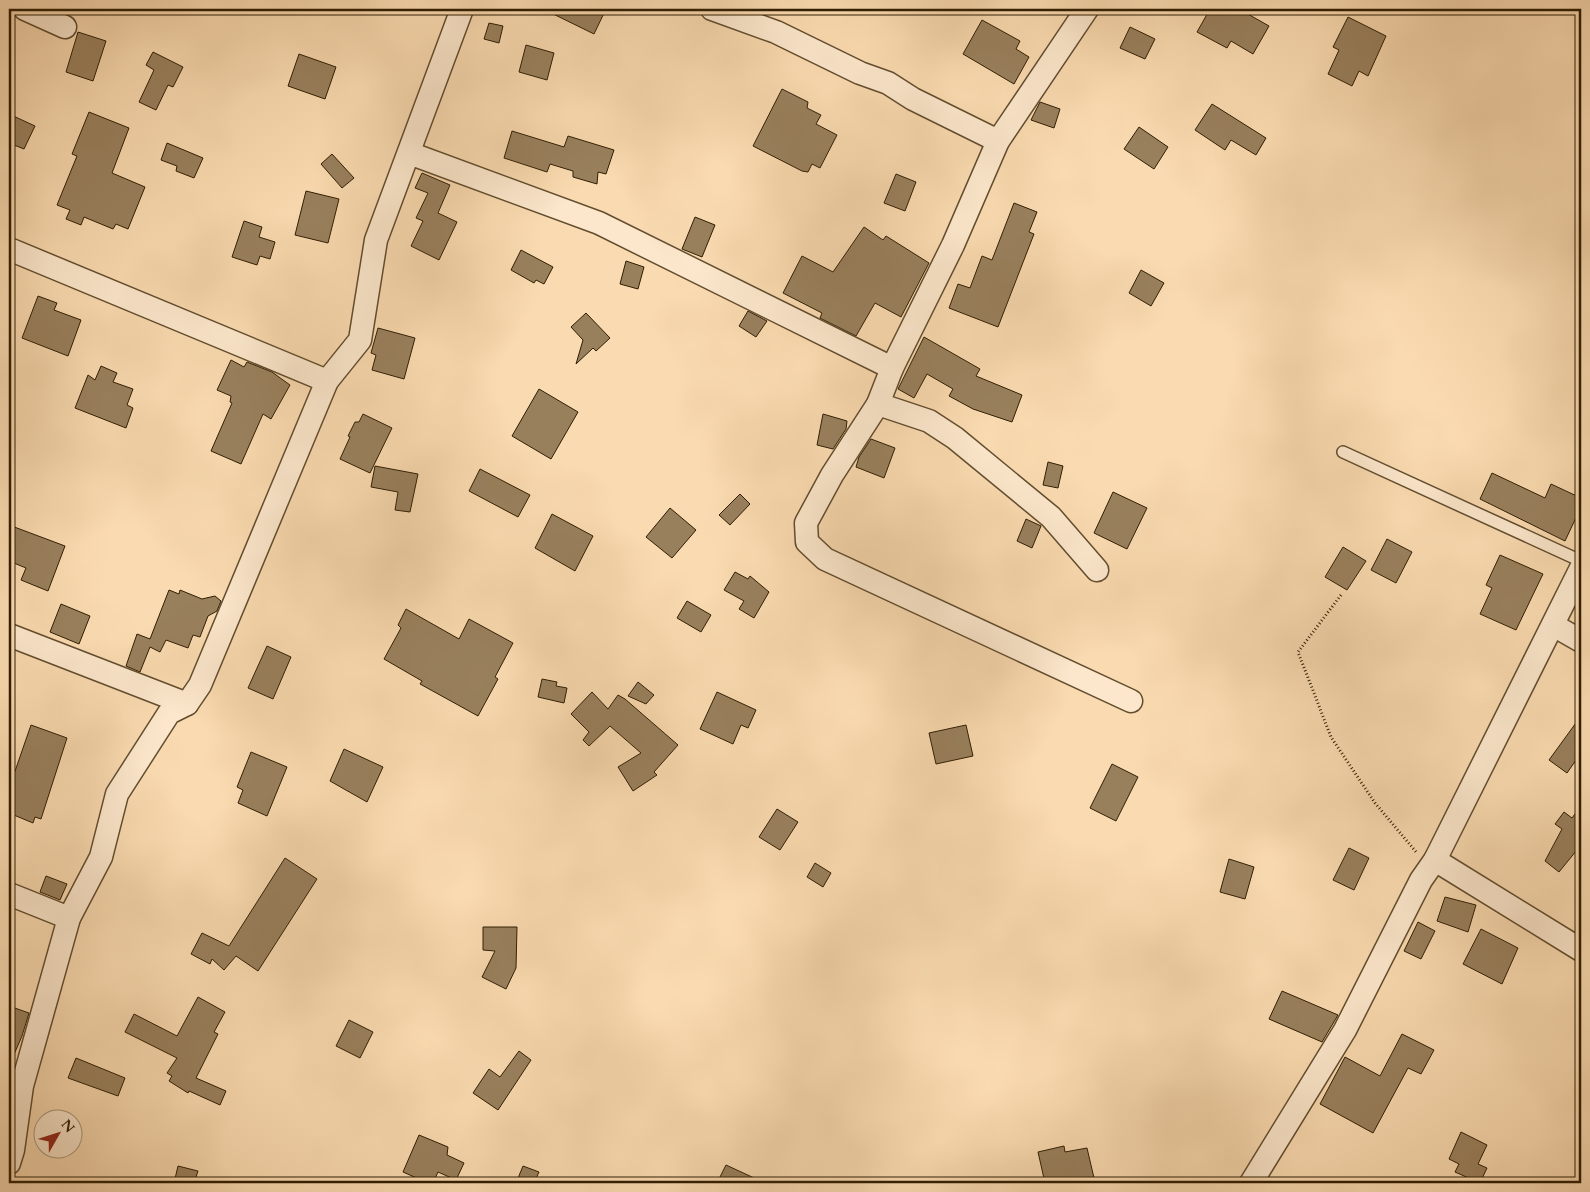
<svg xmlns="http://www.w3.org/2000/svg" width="1590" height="1192" font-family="Cardo,serif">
<rect width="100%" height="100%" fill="#fadab0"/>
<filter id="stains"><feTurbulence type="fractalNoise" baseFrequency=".004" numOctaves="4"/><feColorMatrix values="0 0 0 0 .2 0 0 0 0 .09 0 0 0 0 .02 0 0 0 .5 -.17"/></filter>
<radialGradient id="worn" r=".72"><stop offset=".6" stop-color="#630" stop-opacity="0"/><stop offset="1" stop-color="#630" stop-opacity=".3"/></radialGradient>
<g fill="#99805d" stroke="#301e03">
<path d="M543,9H606L594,34Z"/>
<path d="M1210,9H1239L1269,26L1253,54L1231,41L1227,48L1197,32Z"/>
<path d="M1348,17L1386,36L1368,76L1359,71L1352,86L1328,74L1339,50L1333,47Z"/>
<path d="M982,20L1020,41L1016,49L1029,57L1014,84L963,54Z"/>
<path d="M489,23L503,26L499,43L484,39Z"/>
<path d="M1130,27L1155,39L1145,59L1120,48Z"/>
<path d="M78,32L106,41L93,81L66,72Z"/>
<path d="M526,45L554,53L547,80L519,72Z"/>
<path d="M153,52L183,67L173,87L168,85L156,110L139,102L154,70L146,65Z"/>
<path d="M299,54L336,67L325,99L288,86Z"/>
<path d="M782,89L808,102L807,108L821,115L816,124L837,135L820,168L812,164L808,172L802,171L753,146Z"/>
<path d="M1040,102L1060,109L1054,128L1031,120Z"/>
<path d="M1212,104L1266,138L1256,155L1231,140L1225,150L1195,130Z"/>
<path d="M89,112L129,128L112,173L145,187L128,229L116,224L113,229L84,217L81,225L66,219L70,210L57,205L77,156L72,154Z"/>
<path d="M9,114L35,126L24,149L9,143Z"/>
<path d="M1139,127L1168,147L1154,169L1124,149Z"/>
<path d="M512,131L564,147L568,136L614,150L606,174L598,172L597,184L573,177V171L550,164L547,172L504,158Z"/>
<path d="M167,143L203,158L194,178L176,171L177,166L161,160Z"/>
<path d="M332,154L354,178L342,188L321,164Z"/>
<path d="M422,173L450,185L438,213L457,222L439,260L411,246L423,221L416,218L428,193L415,188Z"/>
<path d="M896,174L916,182L905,211L884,203Z"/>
<path d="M306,191L339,199L328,243L295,235Z"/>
<path d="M1014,203L1037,212L1029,232L1034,234L998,327L949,308L958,284L970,288L982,256L992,260Z"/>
<path d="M695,217L715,225L702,257L682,249Z"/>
<path d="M244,221L262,227L259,237L275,242L270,259L260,256L257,265L232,257Z"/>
<path d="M864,227L883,240L886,236L929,263L901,317L875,303L856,336L820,318L822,313L783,293L802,256L833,272Z"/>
<path d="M521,250L553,267L544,284L536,280L534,283L511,270Z"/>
<path d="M626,261L644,267L638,289L620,284Z"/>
<path d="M1141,270L1164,283L1151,306L1129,293Z"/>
<path d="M38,296L57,303L54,310L81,320L68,356L22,338Z"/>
<path d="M748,311L767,321L756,337L739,326Z"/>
<path d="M586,313L610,338L596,351L593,348L576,364L583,340L571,327Z"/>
<path d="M378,328L415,338L404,379L372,370L376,355L371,353Z"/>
<path d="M924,337L980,369L976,376L1022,395L1012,422L973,409L949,396L953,389L927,374L914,398L898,389Z"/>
<path d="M231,360L244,367L247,362L272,372L290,385L271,419L263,414L241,464L211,451L232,403L230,402L231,396L217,390Z"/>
<path d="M101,366L117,373L113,382L133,389L127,405L133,408L126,428L75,408L88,375L95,380Z"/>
<path d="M539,389L578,412L551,459L512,436Z"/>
<path d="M363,414L392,428L370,473L340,459L350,437L348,436L355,422H359Z"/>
<path d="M823,414L847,421L846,429L833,449L817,445Z"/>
<path d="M871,439L895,448L884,478L856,467L859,457Z"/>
<path d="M1048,462L1063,466L1058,488L1043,485Z"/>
<path d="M375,466L418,474L410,512L395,510L398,492L371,487Z"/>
<path d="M480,469L530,495L518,517L469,491Z"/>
<path d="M1492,473L1545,498L1551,484L1581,498V507L1565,541L1480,499Z"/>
<path d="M1113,492L1147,508L1127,549L1094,533Z"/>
<path d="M740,494L750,504L730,525L719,515Z"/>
<path d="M670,508L696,530L672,558L646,537Z"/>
<path d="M552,514L593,536L575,571L535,548Z"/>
<path d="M1026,519L1041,526L1032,548L1017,541Z"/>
<path d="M9,525L65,546L48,591L21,580L26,568L9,561Z"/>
<path d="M1387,539L1412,552L1396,583L1371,570Z"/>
<path d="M1343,547L1366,561L1347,590L1325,577Z"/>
<path d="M1500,555L1543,574L1516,630L1480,614L1492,588L1486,585Z"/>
<path d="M735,572L748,579L750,576L769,592L754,618L739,609L744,601L724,590Z"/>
<path d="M169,590L179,594L180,590L202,599L215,596L221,601L217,611L208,616L200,637L193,635L188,648L166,640L160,652L150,647L140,672L126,666L137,634L150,639Z"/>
<path d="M687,601L711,615L701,632L677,618Z"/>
<path d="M61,604L90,616L79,644L50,632Z"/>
<path d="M406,609L459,639L469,619L513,643L495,677L498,679L478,716L420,684L422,681L384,659L401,628L398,625Z"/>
<path d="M267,646L291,657L273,699L248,688Z"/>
<path d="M542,679L557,682L556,686L567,688L564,703L538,697Z"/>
<path d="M638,682L654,695L646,704L628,696Z"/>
<path d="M592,692L608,709L618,695L625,699L678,745L654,772L657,775L633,791L618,767L641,753L610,726L589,746L583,740L589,732L571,714Z"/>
<path d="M717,692L756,710L748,728L741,725L733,744L700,729Z"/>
<path d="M1581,716V753L1567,773L1549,760Z"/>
<path d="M31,725L67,738L41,819L35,817L33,823L9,813V776L13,777Z"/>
<path d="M966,725L973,756L936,764L929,733Z"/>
<path d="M344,749L383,767L367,802L330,781Z"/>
<path d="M251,752L287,767L267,816L238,803L243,790L237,787Z"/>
<path d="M1112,764L1138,777L1116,821L1090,808Z"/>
<path d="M1581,806V845L1559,872L1545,861L1562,829L1555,824L1564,812L1572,818Z"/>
<path d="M777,809L798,822L780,850L759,837Z"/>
<path d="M1349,848L1369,858L1354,890L1333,880Z"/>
<path d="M285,858L317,879L258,971L236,956L224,970L212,959L210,964L191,954L202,933L229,946Z"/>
<path d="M1229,859L1254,867L1245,899L1220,892Z"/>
<path d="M815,863L831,873L823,887L807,877Z"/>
<path d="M46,876L67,884L60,900L40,892Z"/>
<path d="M1445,897L1476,905L1468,932L1437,921Z"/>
<path d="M1418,922L1435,931L1421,959L1404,951Z"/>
<path d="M483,927H517L516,968L506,989L482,977L495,951L483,950Z"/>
<path d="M1481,929L1518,948L1502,984L1463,964Z"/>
<path d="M1282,991L1338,1015L1322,1042L1269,1019Z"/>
<path d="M198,997L225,1012L214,1032L218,1034L196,1078L226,1091L220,1105L189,1091L188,1093L169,1081L172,1076L167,1073L177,1058L125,1032L134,1014L177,1036Z"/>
<path d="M9,1006L29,1013L22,1036L9,1066Z"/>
<path d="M349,1020L373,1032L360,1058L336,1046Z"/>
<path d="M1402,1034L1434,1050L1421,1074L1408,1068L1373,1133L1320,1104L1345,1057L1380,1076Z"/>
<path d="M519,1051L531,1060L498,1110L473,1093L489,1069L500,1077Z"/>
<path d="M76,1058L125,1078L118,1096L68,1078Z"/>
<path d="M1461,1132L1487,1145L1478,1164L1487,1168L1480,1183L1455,1172L1459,1164L1449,1159Z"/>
<path d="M419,1135L448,1147L447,1155L464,1163L456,1180L438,1172L433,1183H428L403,1172Z"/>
<path d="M1064,1146L1065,1152L1087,1148L1094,1178L1066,1183H1045L1038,1152Z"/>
<path d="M726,1165L765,1183H717Z"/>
<path d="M178,1166L198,1171L194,1183H174Z"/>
<path d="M523,1166L539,1172L534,1183H516Z"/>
</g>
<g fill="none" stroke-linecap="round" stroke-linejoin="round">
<defs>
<path id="lane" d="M1343,452L1581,561"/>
<g id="street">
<path d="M25,9L65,27"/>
<path d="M712,9L776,32L860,73L888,83L913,99L998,141"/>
<path d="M1087,9L998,141L953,245L892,368L878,404L832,475L806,523L807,542L825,559L1131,701"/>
<path d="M409,153L599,223L892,368"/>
<path d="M9,249L327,381"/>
<path d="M878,404L929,421L955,438L1051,517L1097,570"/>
<path d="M1553,625L1581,641"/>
<path d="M9,635L187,704"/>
<path d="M1435,860L1581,950"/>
<path d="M9,894L69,918"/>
<path d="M9,1163L13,1150L22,1086L69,918L101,857L117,794L169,713L187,704L200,685L327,381L360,340L376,240L462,9"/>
<path d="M1251,1183L1345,1030L1421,880L1435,860L1581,568"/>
</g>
</defs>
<use href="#lane" stroke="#624d2e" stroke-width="14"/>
<use href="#street" stroke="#624d2e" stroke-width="25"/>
<path stroke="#301e03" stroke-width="3" stroke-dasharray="1 2.5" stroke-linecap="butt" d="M1341,595L1298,652L1331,737L1375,803L1417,853"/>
<use href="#lane" stroke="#fce7cc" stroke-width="11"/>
<use href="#street" stroke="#fce7cc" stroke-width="22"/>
</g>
<rect width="1590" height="1192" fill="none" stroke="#fadab0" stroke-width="30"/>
<rect x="10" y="10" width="1570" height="1172" fill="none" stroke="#301e03" stroke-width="2.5"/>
<rect x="15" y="15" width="1560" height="1162" fill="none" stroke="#301e03"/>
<g transform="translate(58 1134) rotate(51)"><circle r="24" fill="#fce7cc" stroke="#aa977c"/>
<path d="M0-4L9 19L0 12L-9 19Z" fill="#8f2418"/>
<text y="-8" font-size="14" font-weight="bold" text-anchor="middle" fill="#301e03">N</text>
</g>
<rect width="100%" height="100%" filter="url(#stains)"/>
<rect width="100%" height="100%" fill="url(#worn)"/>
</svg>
